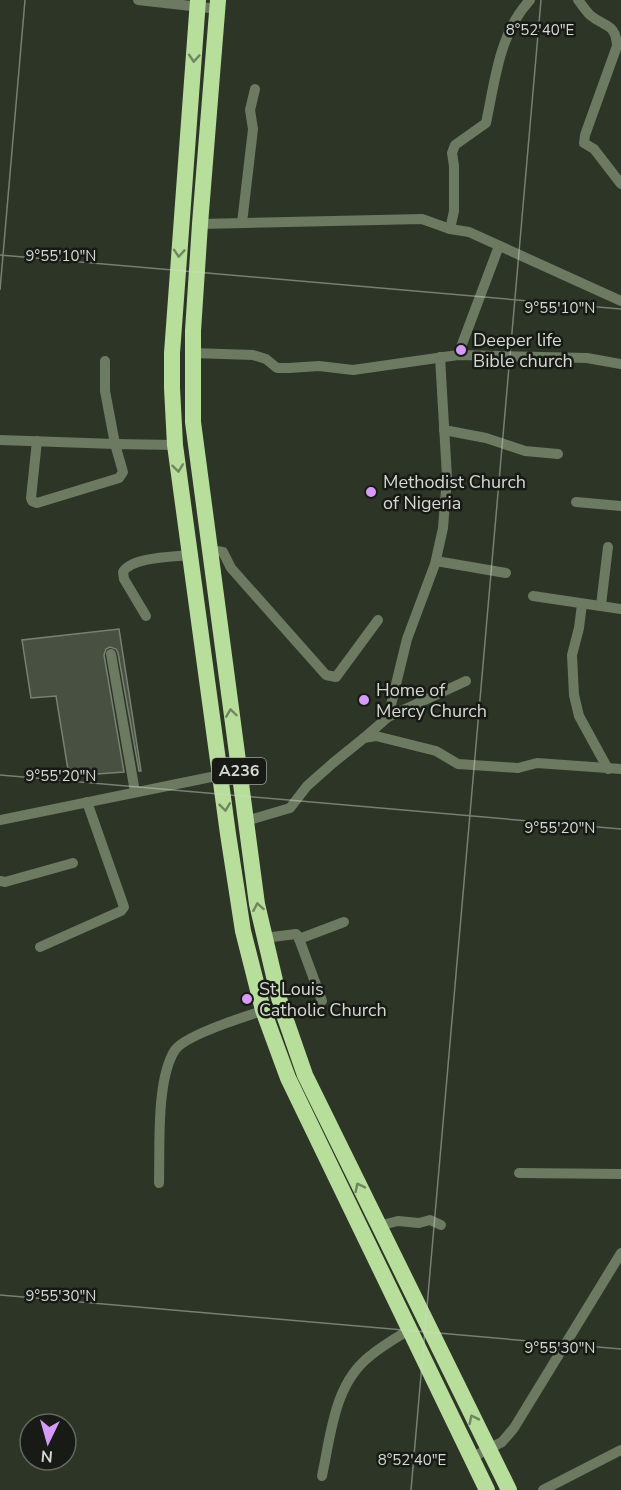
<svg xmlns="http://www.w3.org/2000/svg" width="621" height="1490" font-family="'Nunito Sans',sans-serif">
<rect width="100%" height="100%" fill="#2d3527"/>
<path fill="#475041" stroke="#798272" stroke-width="1.5" d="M119,629L141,771H139L118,653L116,649L110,647L106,649L104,655L124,772L69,776L56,696L31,698L22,640Z"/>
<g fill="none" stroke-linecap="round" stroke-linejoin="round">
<g stroke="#6b7a60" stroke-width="10">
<path d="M138,0L218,9"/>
<path d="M578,0C582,5 586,11 590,15C604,27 616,23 617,46L585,135L584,143L594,149L621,184"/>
<path d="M242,223L253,129L250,110L255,89"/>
<path d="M200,224L422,219L450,229L469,232L621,301"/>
<path d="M450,229L454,211V166L452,153L455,145L486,123C495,81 499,33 530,0"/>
<path d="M192,353L253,355L266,359L277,368H289L319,366L353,370L458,355L587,358L621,364"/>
<path d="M458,355L499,246"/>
<path d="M444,430L486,438L525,451L558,454"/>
<path d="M0,440L115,444L105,391V361"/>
<path d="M37,441L31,498L32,501L37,503L119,478L123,472L115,444L175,445"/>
<path d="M576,502L621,506"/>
<path d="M209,550L223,552L231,568L326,675L336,677L378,620"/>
<path d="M436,561L506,573"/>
<path d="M533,596L621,609"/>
<path d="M582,604L579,628L572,655L574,695L579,716L608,769"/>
<path d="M601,605L608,547"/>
<path d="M146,616L124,579L123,572C132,557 172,557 189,555"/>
<path d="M111,654L135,792"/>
<path d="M388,717L407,639L435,564L443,528L447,477L440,357"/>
<path d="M364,738L388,717L466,681"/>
<path d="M0,820L221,775"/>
<path d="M246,821L290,808L307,786L333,763L364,738L376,736L436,751L458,764L518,768L537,763L621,769"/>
<path d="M0,881L5,882L73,863"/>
<path d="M264,938L296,934L298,936L322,1001"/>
<path d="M299,939L344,922"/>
<path d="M40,947L121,911L124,907L87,802"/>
<path d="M519,1173L621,1174"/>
<path d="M159,1183C160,1147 156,1079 175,1050C186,1034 260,1011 281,1006"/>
<path d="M378,1226L398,1221L419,1223L430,1220L441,1225"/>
<path d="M471,1458L502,1442L514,1428L621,1253"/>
<path d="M322,1476C331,1434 334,1384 370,1356C382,1346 396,1338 409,1330"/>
<path d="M543,1490L621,1450"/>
</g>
<g stroke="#b8de9c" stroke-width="16">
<path d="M198,0L172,353V388L175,445L228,834L243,931L263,1010L288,1078L487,1490"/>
<path d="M218,0L200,224L193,331V422L257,904L281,1006L305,1075L509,1490"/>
</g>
</g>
<defs><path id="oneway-chevron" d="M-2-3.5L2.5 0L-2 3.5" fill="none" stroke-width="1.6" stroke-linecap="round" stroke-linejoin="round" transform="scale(1.5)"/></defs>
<g stroke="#70865f">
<use href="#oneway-chevron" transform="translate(194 58) rotate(94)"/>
<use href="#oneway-chevron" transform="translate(179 253) rotate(94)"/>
<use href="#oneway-chevron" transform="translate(178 468) rotate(83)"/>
<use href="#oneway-chevron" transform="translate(231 713) rotate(-98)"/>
<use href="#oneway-chevron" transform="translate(225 807) rotate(83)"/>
<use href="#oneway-chevron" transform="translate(258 907) rotate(-100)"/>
<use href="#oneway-chevron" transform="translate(359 1187) rotate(-116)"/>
<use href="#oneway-chevron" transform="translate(473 1419) rotate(-116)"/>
</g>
<path fill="none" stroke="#d4d9d1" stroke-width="1.5" stroke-opacity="0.45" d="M0,255L621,309M0,290L25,0M0,775L621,829M0,1295L621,1349M411,1490L541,0"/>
<g fill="#d69bf9" stroke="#181b15" stroke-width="2">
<circle cx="461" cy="350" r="6"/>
<circle cx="371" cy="492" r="6"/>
<circle cx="364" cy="700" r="6"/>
<circle cx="247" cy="999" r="6"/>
</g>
<g text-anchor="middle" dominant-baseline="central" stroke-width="5" stroke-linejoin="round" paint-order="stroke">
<rect fill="#181b15" stroke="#9ca099" stroke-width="1.5" x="212" y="758" width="54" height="26" rx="4.5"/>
<g font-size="16" font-weight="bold" fill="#d4d9d1">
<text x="239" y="771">A236</text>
</g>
<g font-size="18" fill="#d4d9d1" stroke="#181b15" text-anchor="start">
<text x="473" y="340">Deeper life<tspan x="473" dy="21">Bible church</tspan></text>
<text x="383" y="482">Methodist Church<tspan x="383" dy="21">of Nigeria</tspan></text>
<text x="376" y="690">Home of<tspan x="376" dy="21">Mercy Church</tspan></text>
<text x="259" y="989">St Louis<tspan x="259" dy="21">Catholic Church</tspan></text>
</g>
</g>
<g font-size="15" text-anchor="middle" fill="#d4d9d1" stroke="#181b15" stroke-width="5" stroke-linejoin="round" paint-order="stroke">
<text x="540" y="35">8°52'40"E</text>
<text x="61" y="261">9°55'10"N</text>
<text x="560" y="313">9°55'10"N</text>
<text x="61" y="781">9°55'20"N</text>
<text x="560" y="833">9°55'20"N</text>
<text x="61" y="1301">9°55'30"N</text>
<text x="560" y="1353">9°55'30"N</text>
<text x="412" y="1465">8°52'40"E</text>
</g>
<g transform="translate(48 1442) rotate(185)"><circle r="28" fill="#181b15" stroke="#636760" stroke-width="1.5"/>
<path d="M0-4.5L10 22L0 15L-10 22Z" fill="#d69bf9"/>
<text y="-9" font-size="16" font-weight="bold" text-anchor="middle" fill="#d4d9d1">N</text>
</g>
</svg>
